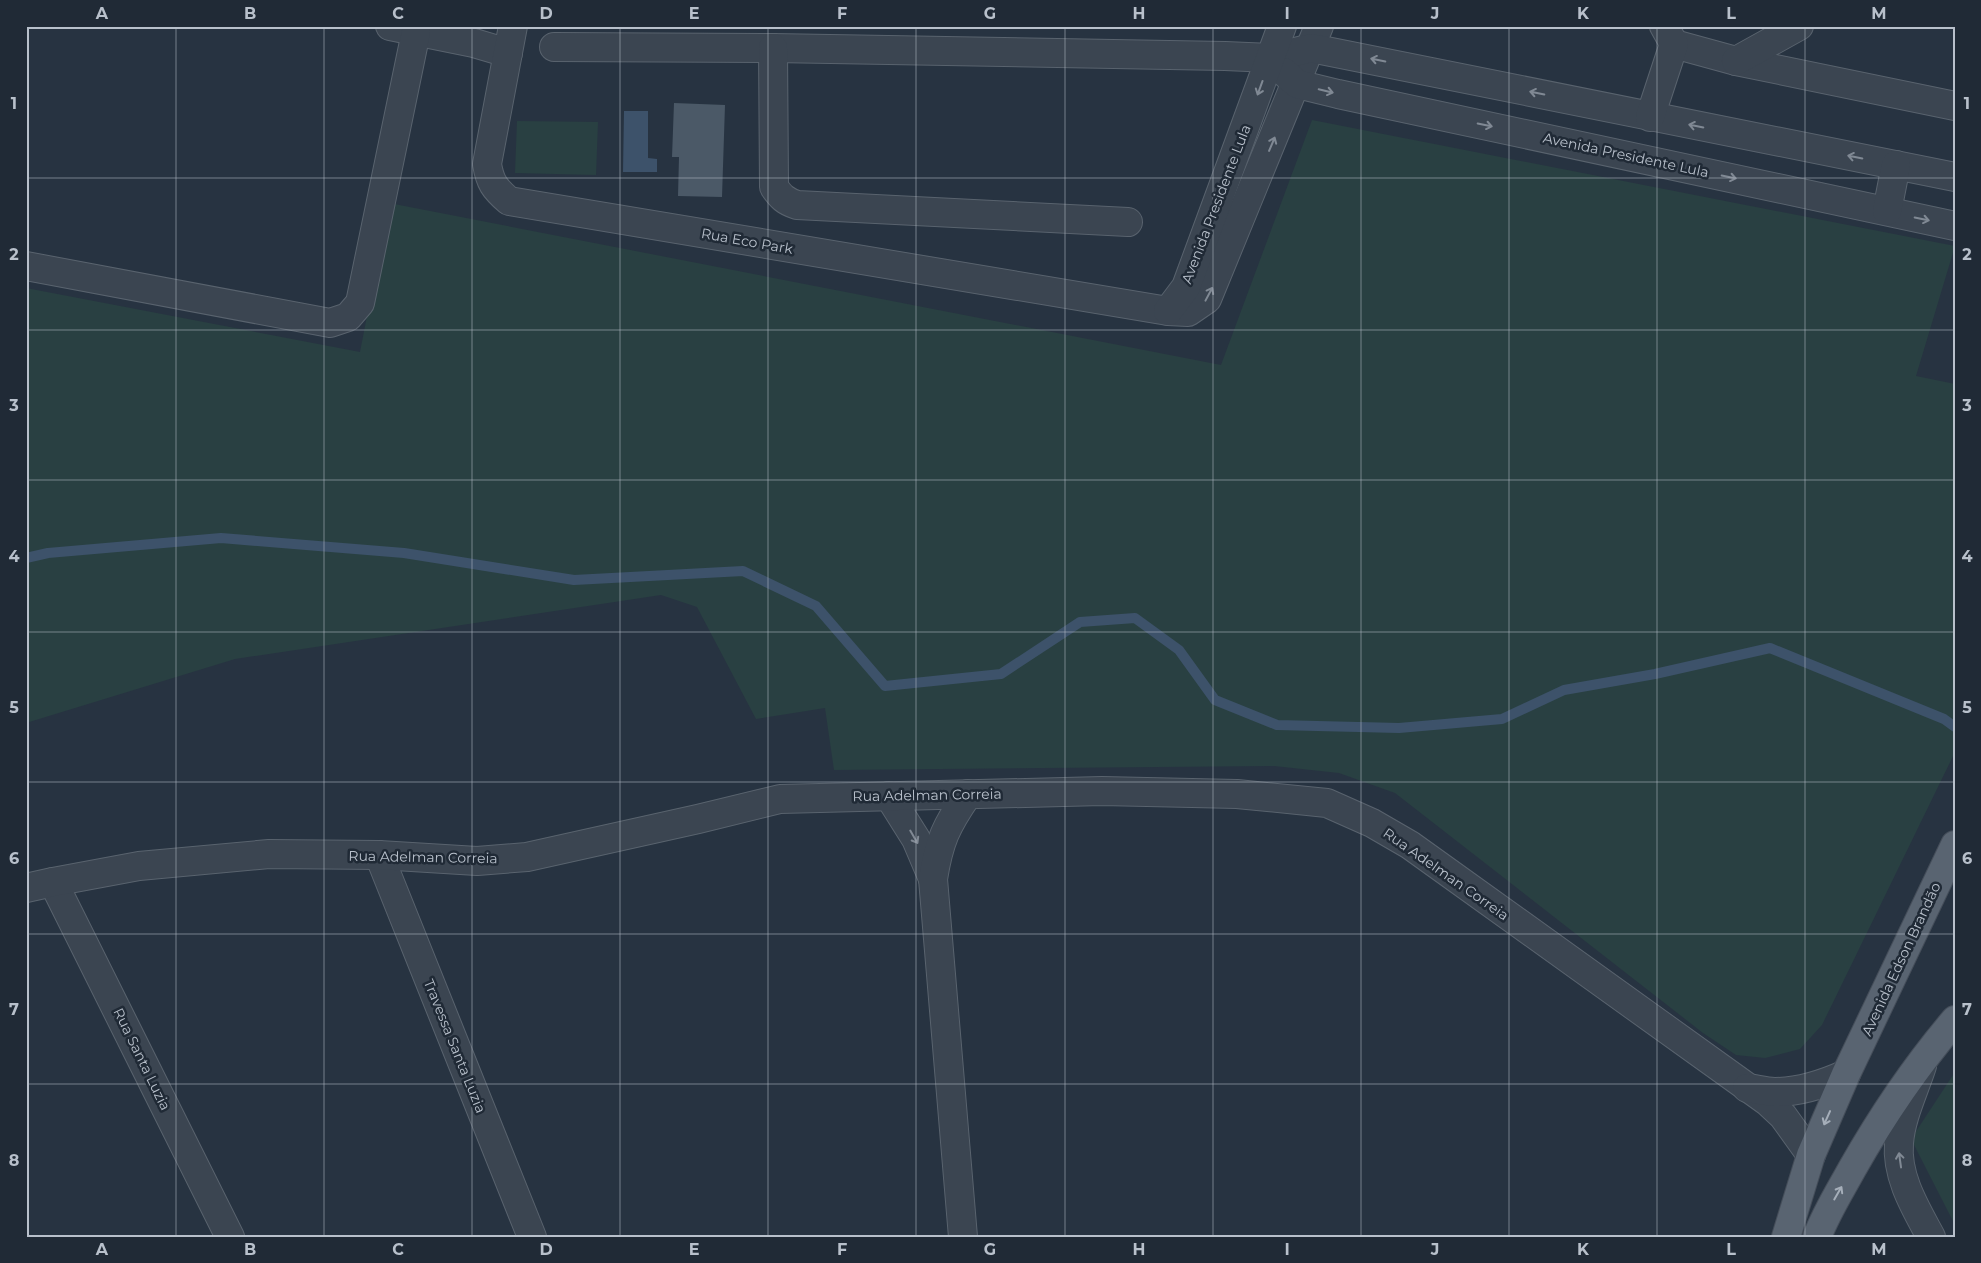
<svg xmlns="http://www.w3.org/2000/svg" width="1981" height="1263" font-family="Montserrat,sans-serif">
<rect width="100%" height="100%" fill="#273341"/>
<g fill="#294042">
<path d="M1312,120L1955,246L1916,376L1955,384V752L1822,1025L1800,1049L1765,1058L1736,1055L1703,1033L1395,793L1339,773L1274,766L834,770L825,708L756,719L697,607L661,595L235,659L26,723V288L360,352L389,203L1221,365Z"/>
<path d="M517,121L598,122L596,175L515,173Z"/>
<path d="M1955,1072V1225L1911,1139Z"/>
</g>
<path fill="#3d526a" d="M624,111H648V158L657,159V172H623Z"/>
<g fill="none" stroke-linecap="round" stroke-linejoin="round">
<path stroke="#3d526a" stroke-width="10" d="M26,558L48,553L221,538L404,553L574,580L743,571L816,606L885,686L1001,674L1080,622L1135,618L1179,650L1215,700L1277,725L1399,728L1502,719L1564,690L1655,674L1770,648L1944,719L1955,727"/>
</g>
<path fill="#4b5967" d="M674,103L725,105L722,197L678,196L679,157H672Z"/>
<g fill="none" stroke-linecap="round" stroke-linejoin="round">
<defs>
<g id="minor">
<path d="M390,26L474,43L508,53"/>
<path d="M513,26L487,164C490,182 494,188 509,201L1168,311L1188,312L1207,299L1319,26"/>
<path d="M1674,44L1736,61L1955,106"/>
<path d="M554,47L773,48L1225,56L1271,58L1311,48L1955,177"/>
<path d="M773,48L774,187C781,197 785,201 797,205L1128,222"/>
<path d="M1736,61L1799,26"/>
<path d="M1284,72L1297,84L1338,94L1955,226"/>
<path d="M1650,117L1674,44L1664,26"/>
<path d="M1887,211L1896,165"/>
<path d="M26,266L330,323L348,317L360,303L416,32"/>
<path d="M1168,311L1186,287L1282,26"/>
<path d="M889,796L916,839L933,879"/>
<path d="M379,855L532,1237"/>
<path d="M53,882L230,1237"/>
<path d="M26,888L53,882L139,866L269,854L379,855L477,861L527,857L698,819L780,799L1102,791L1237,794L1327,803L1372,823L1410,845L1768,1102L1783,1116L1811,1155"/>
<path d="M1922,1066C1914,1091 1901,1117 1899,1143C1896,1177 1916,1209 1931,1237"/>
<path d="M1747,1088C1756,1089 1766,1092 1775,1092C1800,1092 1824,1084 1846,1074"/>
<path d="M963,1237L933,879C939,841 946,826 968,794"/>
</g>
<g id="major">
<path d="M1786,1237L1811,1155L1846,1074L1955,845"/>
<path d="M1817,1237C1826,1213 1840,1191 1852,1169C1882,1116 1916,1066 1955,1020"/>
</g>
</defs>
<use href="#minor" stroke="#59636e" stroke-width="30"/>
<use href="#major" stroke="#454e5a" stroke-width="30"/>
<use href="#minor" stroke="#3b4551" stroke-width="28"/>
<use href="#major" stroke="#596471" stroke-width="28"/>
</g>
<defs><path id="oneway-shaft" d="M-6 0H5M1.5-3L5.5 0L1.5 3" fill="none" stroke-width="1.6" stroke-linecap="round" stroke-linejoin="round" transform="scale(1.25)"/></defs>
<g stroke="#808994">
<use href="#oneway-shaft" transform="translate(1378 60) rotate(-168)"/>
<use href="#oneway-shaft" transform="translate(1260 88) rotate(110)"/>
<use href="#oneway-shaft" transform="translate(1326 91) rotate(13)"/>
<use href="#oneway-shaft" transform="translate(1537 93) rotate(-168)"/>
<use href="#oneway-shaft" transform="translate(1485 125) rotate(12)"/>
<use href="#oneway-shaft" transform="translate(1696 126) rotate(-169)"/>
<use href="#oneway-shaft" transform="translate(1272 144) rotate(-67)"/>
<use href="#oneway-shaft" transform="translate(1855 157) rotate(-169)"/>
<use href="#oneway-shaft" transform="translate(1729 177) rotate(12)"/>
<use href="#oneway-shaft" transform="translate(1922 219) rotate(12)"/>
<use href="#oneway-shaft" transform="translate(1209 294) rotate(-62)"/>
<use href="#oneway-shaft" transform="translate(914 837) rotate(60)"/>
<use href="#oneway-shaft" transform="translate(1900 1160) rotate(-98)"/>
</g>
<g stroke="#a5aeb9">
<use href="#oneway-shaft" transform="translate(1827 1118) rotate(114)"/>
<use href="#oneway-shaft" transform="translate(1838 1193) rotate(-60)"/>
</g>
<path fill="none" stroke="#b8c0cb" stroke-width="1" stroke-opacity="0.55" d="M176,26V1237M324,26V1237M472,26V1237M620,26V1237M768,26V1237M916,26V1237M1065,26V1237M1213,26V1237M1361,26V1237M1509,26V1237M1657,26V1237M1805,26V1237M26,178H1955M26,330H1955M26,480H1955M26,632H1955M26,782H1955M26,934H1955M26,1084H1955"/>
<g text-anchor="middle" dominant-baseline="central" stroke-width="5" stroke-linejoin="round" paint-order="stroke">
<g font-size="14" fill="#b8c0cb" stroke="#202a36">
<text transform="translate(1626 155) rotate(12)">Avenida Presidente Lula</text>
<text transform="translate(1216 204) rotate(-69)">Avenida Presidente Lula</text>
<text transform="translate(747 241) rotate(10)">Rua Eco Park</text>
<text transform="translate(927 795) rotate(-1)">Rua Adelman Correia</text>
<text transform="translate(423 857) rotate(1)">Rua Adelman Correia</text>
<text transform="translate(1446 874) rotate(35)">Rua Adelman Correia</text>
<text transform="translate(1901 959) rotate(-65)">Avenida Edson Brandão</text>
<text transform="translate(455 1046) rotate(68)">Travessa Santa Luzia</text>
<text transform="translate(142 1059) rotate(64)">Rua Santa Luzia</text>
</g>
</g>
<rect width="1981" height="1263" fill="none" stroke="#202a36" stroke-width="55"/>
<rect x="28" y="28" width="1926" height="1208" fill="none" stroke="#b8c0cb" stroke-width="2"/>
<g font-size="16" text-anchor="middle" font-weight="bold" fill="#b8c0cb">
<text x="102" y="19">A</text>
<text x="250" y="19">B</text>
<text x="398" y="19">C</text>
<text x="546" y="19">D</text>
<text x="694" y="19">E</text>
<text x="842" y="19">F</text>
<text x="990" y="19">G</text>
<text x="1139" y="19">H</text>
<text x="1287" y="19">I</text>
<text x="1435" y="19">J</text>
<text x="1583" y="19">K</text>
<text x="1731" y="19">L</text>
<text x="1879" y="19">M</text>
<text x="14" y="109">1</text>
<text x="1967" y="109">1</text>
<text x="14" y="260">2</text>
<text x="1967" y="260">2</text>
<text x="14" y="411">3</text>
<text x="1967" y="411">3</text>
<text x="14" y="562">4</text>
<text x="1967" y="562">4</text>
<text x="14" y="713">5</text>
<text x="1967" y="713">5</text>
<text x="14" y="864">6</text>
<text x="1967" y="864">6</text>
<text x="14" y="1015">7</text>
<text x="1967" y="1015">7</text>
<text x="14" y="1166">8</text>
<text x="1967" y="1166">8</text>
<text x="102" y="1255">A</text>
<text x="250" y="1255">B</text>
<text x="398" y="1255">C</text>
<text x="546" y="1255">D</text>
<text x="694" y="1255">E</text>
<text x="842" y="1255">F</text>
<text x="990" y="1255">G</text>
<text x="1139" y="1255">H</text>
<text x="1287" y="1255">I</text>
<text x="1435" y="1255">J</text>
<text x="1583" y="1255">K</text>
<text x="1731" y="1255">L</text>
<text x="1879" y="1255">M</text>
</g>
</svg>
